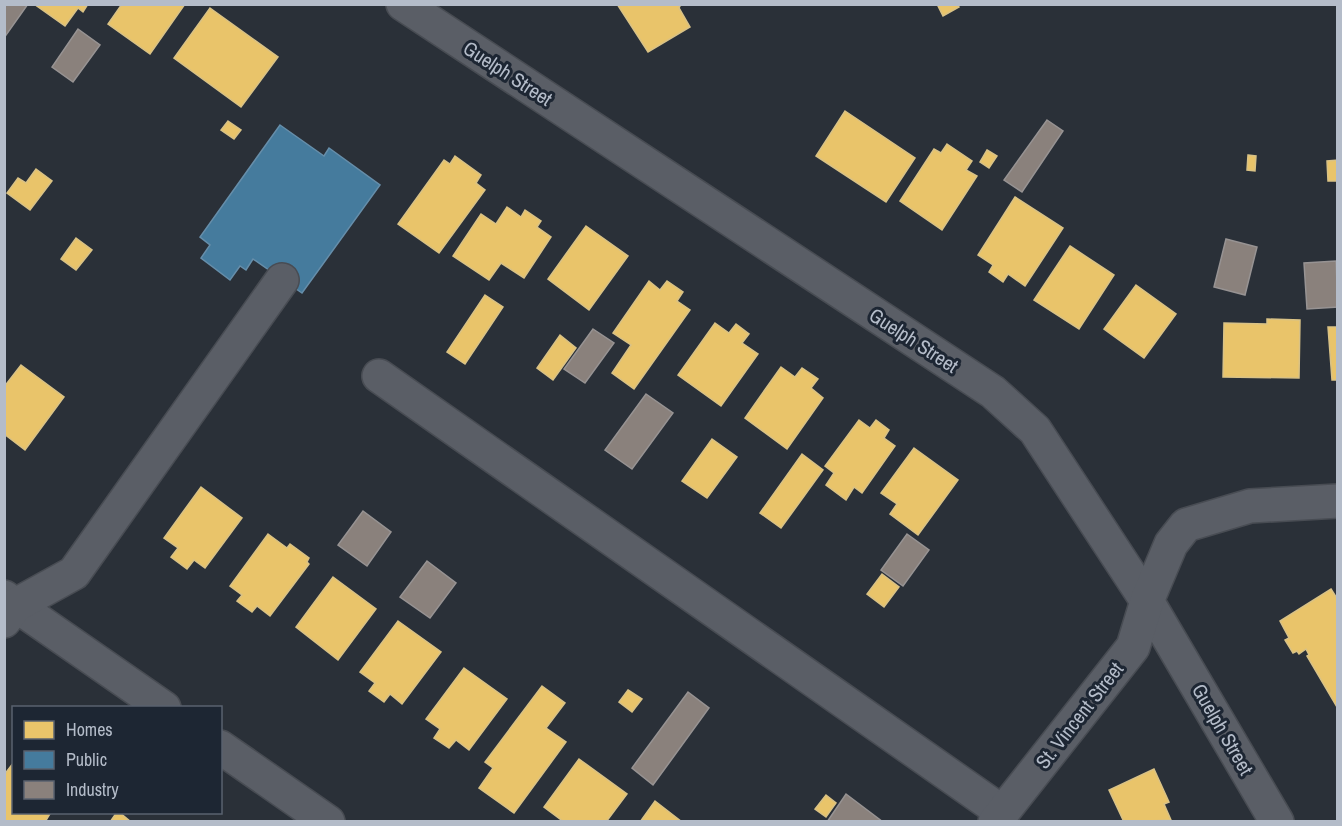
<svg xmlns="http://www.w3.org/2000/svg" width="1342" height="826" font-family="'Archivo Narrow',sans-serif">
<rect width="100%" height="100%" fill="#2a3038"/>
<g fill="#e9c46a" stroke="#d9c286" stroke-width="1.5">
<path d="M34,4H88L83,12L78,8L65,26Z"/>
<path d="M122,4H185L150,54L108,24Z"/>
<path d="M617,4H681L679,8L690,27L648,52Z"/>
<path d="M937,4H957L959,7L943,16Z"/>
<path d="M210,8L278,57L241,107L174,58Z"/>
<path d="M845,111L915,158L886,202L816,156Z"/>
<path d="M228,121L241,130L234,139L221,130Z"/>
<path d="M947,144L972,161L966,170L977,176L942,230L900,201L934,149L941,153Z"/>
<path d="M987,150L997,156L989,168L980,162Z"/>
<path d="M1248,155L1256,156L1255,171L1247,170Z"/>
<path d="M455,156L481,175L476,183L485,190L439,253L398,224L444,160L450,164Z"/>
<path d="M1338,160V181H1328L1327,161Z"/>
<path d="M36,169L52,181L30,210L7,193L18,178L26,183Z"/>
<path d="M1015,197L1063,228L1025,286L1008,274L1003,282L989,272L993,265L978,255Z"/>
<path d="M507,207L521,217L525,210L541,221L537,227L551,237L524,278L501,263L489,280L453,256L481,214L496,224Z"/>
<path d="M586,226L628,256L589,310L548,279Z"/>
<path d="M76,238L92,250L76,270L61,259Z"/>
<path d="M1070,246L1114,275L1079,329L1034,300Z"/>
<path d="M649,281L660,290L667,281L683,292L677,301L690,310L634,389L612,373L631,345L613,333Z"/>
<path d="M1136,285L1176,314L1144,358L1104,329Z"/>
<path d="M485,295L503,307L465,364L447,352Z"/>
<path d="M1267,319L1300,320L1299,378L1223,377L1224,323L1267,324Z"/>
<path d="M715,323L729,333L736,324L749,334L742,343L758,354L721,406L678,375Z"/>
<path d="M1328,327H1338V380H1332Z"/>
<path d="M560,335L576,348L553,380L537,368Z"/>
<path d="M21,365L64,397L25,450L4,434V387Z"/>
<path d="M781,367L795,377L802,368L818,379L811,388L823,398L787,449L745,418Z"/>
<path d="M859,420L870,428L876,420L889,430L884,438L895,446L862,493L854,487L846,500L826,485L834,473L825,466Z"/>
<path d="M712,439L737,457L707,498L682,481Z"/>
<path d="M914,448L958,480L918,535L890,514L897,504L881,493Z"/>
<path d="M802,454L823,470L781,528L760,513Z"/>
<path d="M201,487L242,518L205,568L194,560L187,569L171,557L178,548L164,538Z"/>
<path d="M268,534L287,548L290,544L309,558L307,562L309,564L270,616L257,606L252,612L237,601L242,595L230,586Z"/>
<path d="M882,574L899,587L884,607L867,594Z"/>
<path d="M333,577L376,609L338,660L296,627Z"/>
<path d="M1331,589L1338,600L1337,707L1307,656L1309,655L1306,649L1299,654L1297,651L1293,653L1285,640L1289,638L1280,621Z"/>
<path d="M398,621L441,652L402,704L390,694L384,702L369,691L375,683L360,672Z"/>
<path d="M464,668L507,699L469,750L456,740L449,748L434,738L440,729L426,719Z"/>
<path d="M542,686L565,703L546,728L566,742L514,813L479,788L493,768L485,762Z"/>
<path d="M628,690L642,699L632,712L619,702Z"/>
<path d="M579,759L627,794L606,822H564L544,807Z"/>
<path d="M14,762V812H51L45,822H4V775Z"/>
<path d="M1154,769L1169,802L1164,804L1171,820L1124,822L1109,790Z"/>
<path d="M826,795L836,803L826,817L815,809Z"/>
<path d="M655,801L682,822H640Z"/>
<path d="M117,812H119L131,822H110Z"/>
</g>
<path fill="#457b9d" stroke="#668eaa" stroke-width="1.5" d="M280,125L324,156L329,148L380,185L302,293L253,259L246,270L240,266L230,280L201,258L210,245L200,237Z"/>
<g fill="#8a817c" stroke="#979393" stroke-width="1.5">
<path d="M4,4H28L4,38Z"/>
<path d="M78,29L100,45L73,82L52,67Z"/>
<path d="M1047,120L1063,131L1022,192L1004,180Z"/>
<path d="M1226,239L1257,247L1245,295L1214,287Z"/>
<path d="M1336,261L1338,307L1307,309L1304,263Z"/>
<path d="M593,329L614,343L585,383L564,369Z"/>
<path d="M646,394L673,413L632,469L605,450Z"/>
<path d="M363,511L391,532L367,566L338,545Z"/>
<path d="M907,534L929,550L903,586L881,570Z"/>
<path d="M427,561L456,583L430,618L400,597Z"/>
<path d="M688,692L709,708L653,785L632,768Z"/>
<path d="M846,794L883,822H827Z"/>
</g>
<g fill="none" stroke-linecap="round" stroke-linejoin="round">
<defs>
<g id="minor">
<path d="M403,4L993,392L1035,430L1147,601L1277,822"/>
<path d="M379,376L1002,812"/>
<path d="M4,597L164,708"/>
<path d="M4,621L16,605L74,573L282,280"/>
<path d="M220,747L328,822"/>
<path d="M995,822L1133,647L1147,601L1171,544L1186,525L1250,506L1338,501"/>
</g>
</defs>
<use href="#minor" stroke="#484c53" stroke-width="36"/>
<use href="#minor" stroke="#5a5e66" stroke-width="33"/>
</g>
<g text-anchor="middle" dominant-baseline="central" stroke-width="6" stroke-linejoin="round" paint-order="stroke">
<g font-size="20" fill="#b4bcc9" stroke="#1d2633">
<text transform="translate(508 73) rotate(33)">Guelph Street</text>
<text transform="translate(914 340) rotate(33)">Guelph Street</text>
<text transform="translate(1079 715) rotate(-52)">St. Vincent Street</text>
<text transform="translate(1223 729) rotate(60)">Guelph Street</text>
</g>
</g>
<rect width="1342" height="826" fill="none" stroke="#b4bcc9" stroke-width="12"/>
<rect x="12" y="706" width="210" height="108" fill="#1d2633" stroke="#59626f" stroke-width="1.5"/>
<rect x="24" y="721" width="30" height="18" fill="#e9c46a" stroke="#59626f" stroke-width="1.5"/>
<text x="66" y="736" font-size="18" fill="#b4bcc9">Homes</text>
<rect x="24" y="751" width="30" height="18" fill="#457b9d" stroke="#59626f" stroke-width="1.5"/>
<text x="66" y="766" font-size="18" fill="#b4bcc9">Public</text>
<rect x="24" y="781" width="30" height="18" fill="#8a817c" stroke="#59626f" stroke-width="1.5"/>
<text x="66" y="796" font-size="18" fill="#b4bcc9">Industry</text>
</svg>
